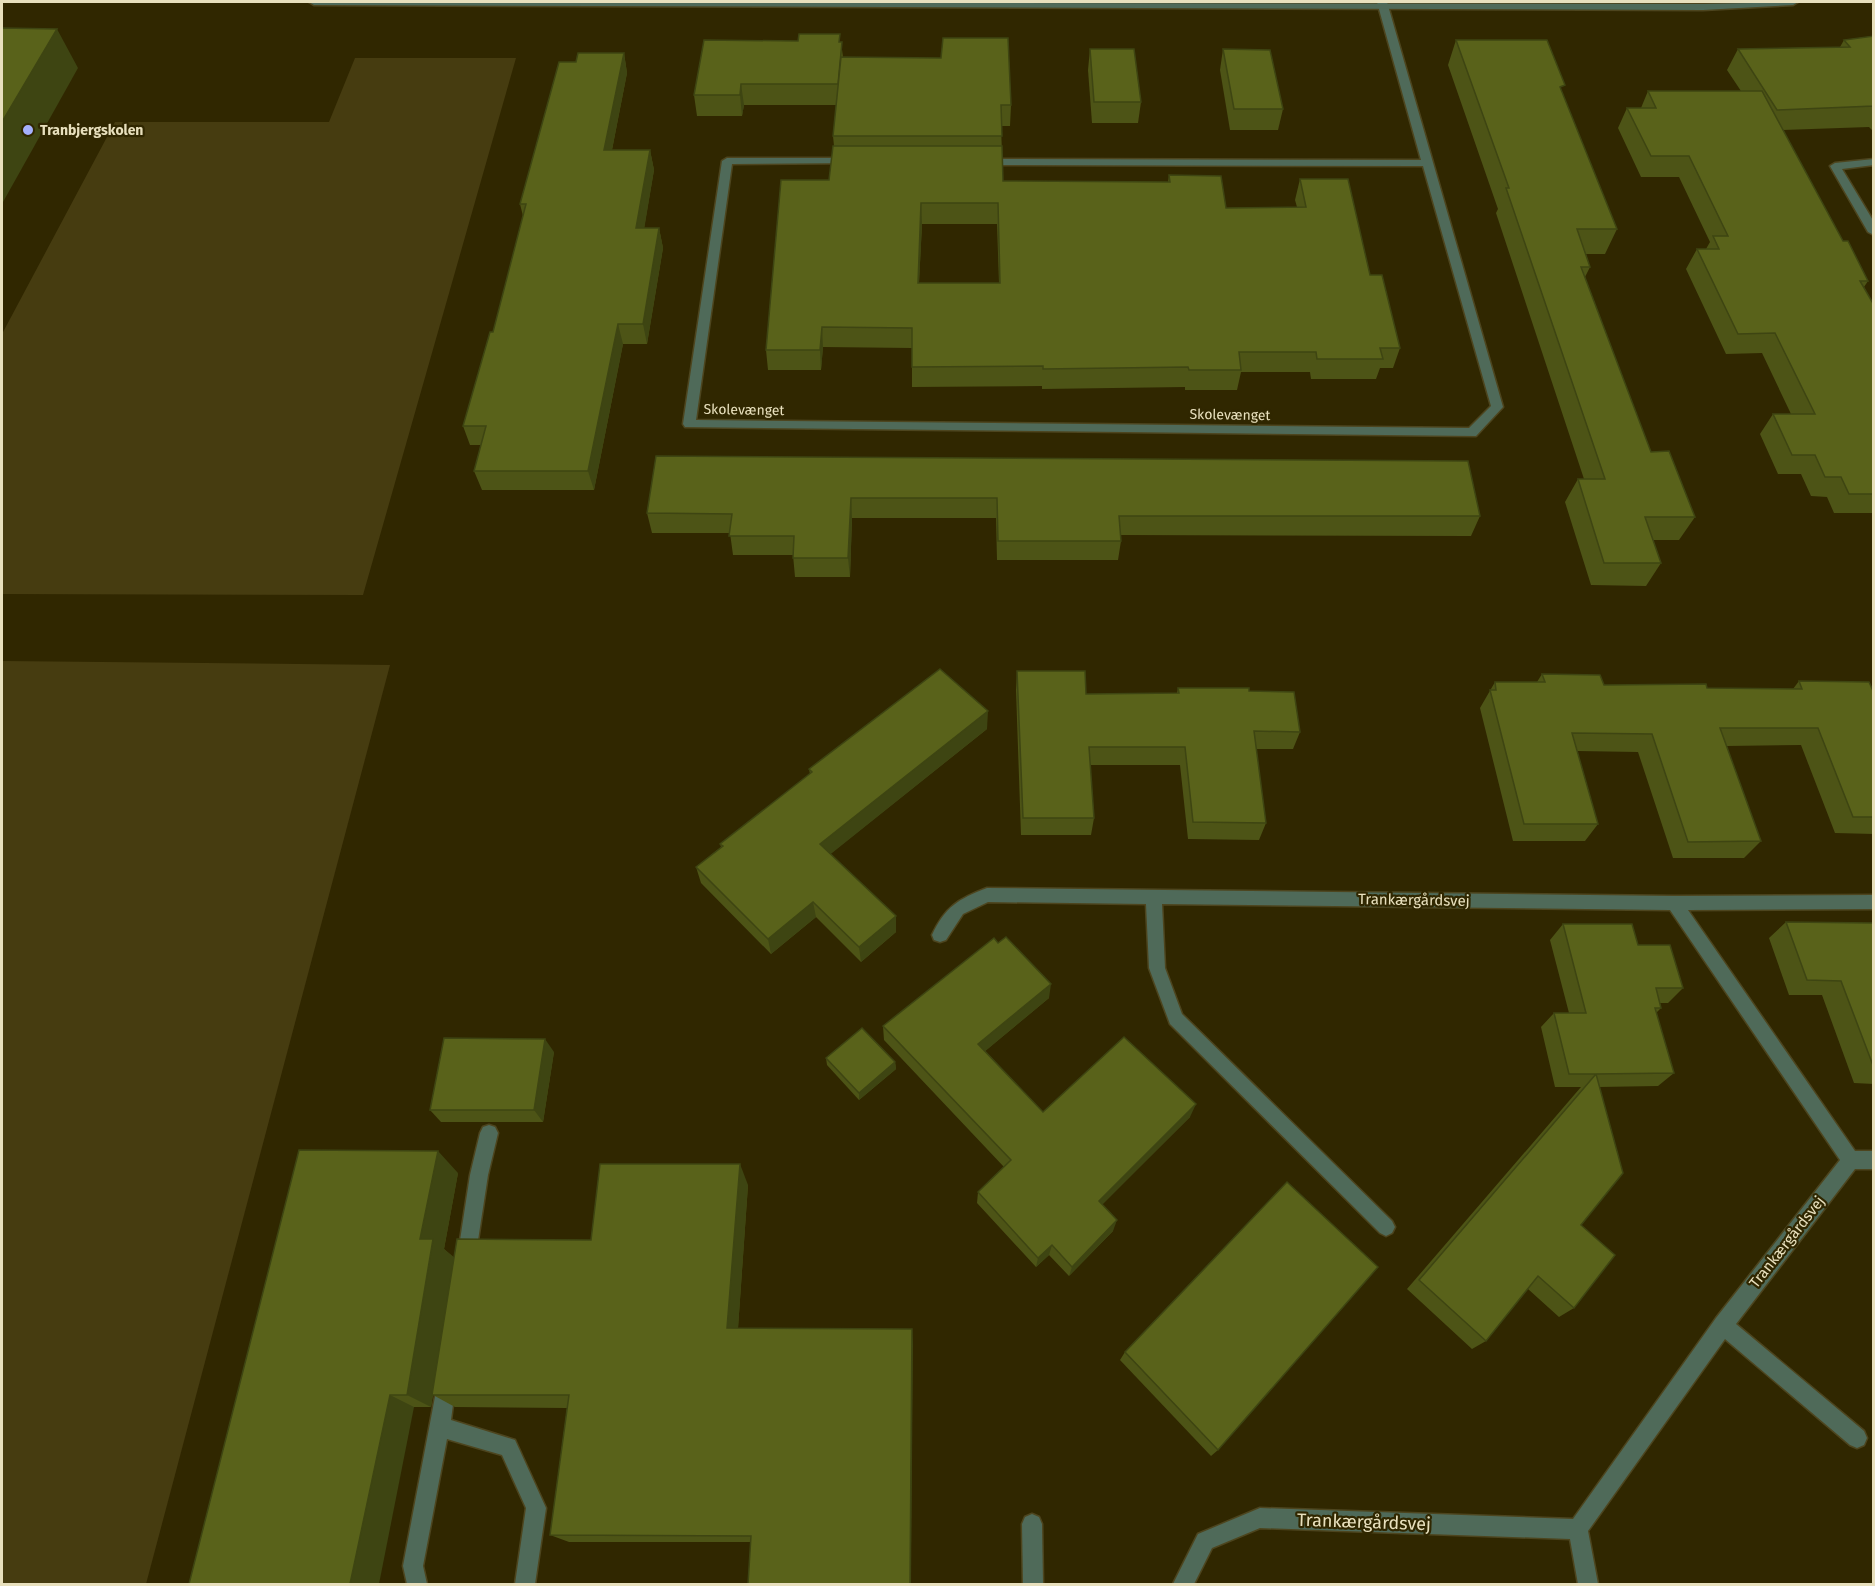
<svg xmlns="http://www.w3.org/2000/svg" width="1875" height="1586" font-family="'Fira Sans',sans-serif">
<rect width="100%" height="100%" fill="#302700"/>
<g fill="#463c10">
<path d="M355,58H516L363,595L2,594V334L115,122H329Z"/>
<path d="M2,661L390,665L146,1584H2Z"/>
</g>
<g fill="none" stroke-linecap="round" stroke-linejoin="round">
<defs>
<g id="service">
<path d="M489,1125L495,1127L498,1133L488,1175L475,1260L472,1266L466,1269L460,1266L457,1260L470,1175L480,1133L483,1127Z"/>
<path d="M447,1372L454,1374L456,1381L451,1420L515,1440L546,1508L535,1584H515L526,1508L502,1455L447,1439L423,1566L427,1584H407L403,1566L438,1381L440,1374Z"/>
<path d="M1032,1514L1039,1517L1042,1524L1043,1584H1023L1022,1524L1025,1517Z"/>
</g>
<g id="minor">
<path d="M1377,2H1387L1503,407L1476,436L685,427L683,424L722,161L727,158H850L854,159V163L732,164L696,420L1469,428L1491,406L1423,166L982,165L977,162L982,159L1421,160Z"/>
<path d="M1874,159V165L1842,169L1874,222V235L1868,232L1830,166L1835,163Z"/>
<path d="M987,888L1674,896L1874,895V909L1688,910L1855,1151H1874V1169H1855L1736,1324L1864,1431L1867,1438L1864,1445L1857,1448L1850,1445L1725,1339L1588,1531L1598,1584H1578L1570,1539L1260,1528L1212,1548L1194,1584H1173L1198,1534L1260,1508L1573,1519L1716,1318L1840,1160L1670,910L1162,904L1165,968L1182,1014L1392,1221L1395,1227L1392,1233L1386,1236L1380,1233L1170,1024L1149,968L1146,904L988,902L963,914L946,940L940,942L934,940L932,935C945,907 958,899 987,888Z"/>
</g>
<path id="tertiary" d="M309,2L1703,4L1798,2L1793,5L1703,10L314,5Z"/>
</defs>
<use href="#service" stroke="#4d451e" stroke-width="3"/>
<use href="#minor" stroke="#4d451e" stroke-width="3"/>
<use href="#tertiary" stroke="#4d451e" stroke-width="3"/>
<use href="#service" fill="#4f6a59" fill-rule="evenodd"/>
<use href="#minor" fill="#4f6a59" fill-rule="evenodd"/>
<use href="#tertiary" fill="#4f6a59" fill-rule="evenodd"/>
</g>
<g fill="#4d5416" fill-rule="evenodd">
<path d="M1874,36V132L1869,127L1783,130L1843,241L1868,281L1864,287L1874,305V513H1834L1827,497L1811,496L1801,474H1778L1760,434L1773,414H1791L1762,353L1726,354L1686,269L1697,249H1706L1710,242L1679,177H1641L1618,128L1627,108H1641L1648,91H1741L1727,70L1738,49L1840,47L1844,40Z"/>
<path d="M1456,40L1562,92L1617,229L1605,254H1586L1590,267L1585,277L1651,452L1695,517L1679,540H1653L1661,563L1646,586L1591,585L1565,502L1578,479H1584L1496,213L1498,209L1448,65Z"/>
<path d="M841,42L843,57L1011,105L1010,126H1001L1003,181L1168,182L1169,175L1226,208L1297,207L1295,200L1300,179L1370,275L1400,348L1393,368H1380L1376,379H1311L1310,372H1241L1237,390H1185V387L1042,389V386L912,387V348L823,347L821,370H768L766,350L829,180L834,146L833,136L836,105H744L742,116H697L694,95ZM922,224H997L999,283H919Z"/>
<path d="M1090,49L1141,102L1138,123H1092L1088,70Z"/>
<path d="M1223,49L1283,109L1278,130H1230L1220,70Z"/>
<path d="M624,53L627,73L612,150H650L654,170L644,228H659L663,248L647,344H623L594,490H482L474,471L481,445H470L463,426L493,332L523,216L520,204L576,62Z"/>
<path d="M656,456L1480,516L1471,536L1121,535V541L1118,560H997L996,518H852L850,577H795L793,555H733L730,533H652L647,513Z"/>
<path d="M1017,671L1086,694L1177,693L1178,688L1249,691L1300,732L1293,749H1256L1266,823L1259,840L1188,839L1180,765H1090L1094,818L1091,835H1021L1016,690Z"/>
<path d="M1542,674L1604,685L1707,688L1793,689L1799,681L1874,693V834L1835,833L1801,745L1726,746L1761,841L1744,858H1673L1638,752L1577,751L1598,824L1585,841H1513L1480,708L1495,682H1537Z"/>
<path d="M987,729L830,854L896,916V932L861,962L816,917L771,954L701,883L696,867L721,847L720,844L810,774L809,769Z"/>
<path d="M1786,922L1874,923V1084L1854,1083L1822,995H1789L1769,938Z"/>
<path d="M1563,924L1638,945L1683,988L1668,1003H1660L1661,1008L1656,1013L1674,1073L1658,1086L1599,1087L1581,1225L1574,1308L1559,1317L1528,1289L1486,1341L1472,1349L1407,1289L1581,1087H1555L1541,1027L1554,1013H1569L1550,940Z"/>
<path d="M998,943L1049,998L985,1051L1043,1112L1190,1117L1102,1204L1113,1231L1069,1276L1049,1255L1036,1267L977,1203L978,1192L1004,1167L884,1040L883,1026Z"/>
<path d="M554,1052L543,1122H441L430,1110Z"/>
<path d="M826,1058L895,1062L896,1069L859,1100L827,1065Z"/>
<path d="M458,1173L444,1249L454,1258L591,1240L748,1185L738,1328L913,1344L751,1542H569L550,1535L567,1408L455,1407L433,1395L431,1407H414L189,1584Z"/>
<path d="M1125,1352L1218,1450L1211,1456L1120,1360Z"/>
</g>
<g fill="#3e4512">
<path d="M57,29L78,68L3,202L2,199V122Z"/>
<path d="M624,53L627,73L608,170L604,150Z"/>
<path d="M741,84L744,105L742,116L740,95Z"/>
<path d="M650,150L654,170L641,248L636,228Z"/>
<path d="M921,203L922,224L918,303V283Z"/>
<path d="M659,228L663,248L647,344L643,324Z"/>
<path d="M618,324L623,344L594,490L588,471Z"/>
<path d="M822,327L823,347L821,370L820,350Z"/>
<path d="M851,498L852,518L850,577L848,558Z"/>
<path d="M988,711L987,729L822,861L820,844Z"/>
<path d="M813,902L816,917L771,954L768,939Z"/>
<path d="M896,916V932L861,962L859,947Z"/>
<path d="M1051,984L1049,998L977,1058L978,1044Z"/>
<path d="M545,1039L554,1052L543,1122L534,1110Z"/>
<path d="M895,1062L896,1069L859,1100V1093Z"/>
<path d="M1196,1104L1190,1117L1095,1212L1099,1201Z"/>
<path d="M438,1151L458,1173L444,1249L455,1258L431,1407L407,1395L420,1239Z"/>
<path d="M740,1164L748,1185L737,1343L727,1328Z"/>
<path d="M1117,1220L1113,1231L1069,1276L1072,1267Z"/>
<path d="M1052,1245L1049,1255L1036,1267L1038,1258Z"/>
<path d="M912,1329L913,1344L911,1584H910Z"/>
<path d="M390,1395L414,1407L379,1584H350Z"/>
</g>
<g fill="#59621a" stroke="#3e4512" stroke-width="1.5" fill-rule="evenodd">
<path d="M2,28L57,29L2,122Z"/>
<path d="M799,34H840L839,42H842L838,84H741L740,95H694L704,40L798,41Z"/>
<path d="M1874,36V106L1777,110L1738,49L1850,47L1844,40Z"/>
<path d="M943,38H1008L1011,105H1001L1002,136H833L841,57L941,58Z"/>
<path d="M1456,40H1547L1565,85L1560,87L1617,229H1577L1590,267H1581L1651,452L1669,451L1695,517H1645L1661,563H1604L1578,479H1605L1506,188H1509Z"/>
<path d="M1090,49H1134L1141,102H1094Z"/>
<path d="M1223,49L1270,50L1283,109H1234Z"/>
<path d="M578,53H624L604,150H650L636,228H659L643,324H618L588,471H474L486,426H463L490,332H493L526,204H520L559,62H576Z"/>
<path d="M1648,91H1762L1843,241H1848L1868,281H1860L1874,305V494H1849L1841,477H1825L1815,455H1792L1773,414H1815L1775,333L1738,334L1697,249H1719L1713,236H1728L1689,156H1651L1627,108H1656Z"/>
<path d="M833,146H1002L1003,181L1170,182L1169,175L1221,176L1226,208L1306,207L1300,179H1348L1370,275H1382L1400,348H1380L1383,359H1317L1316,352H1239L1241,370H1189L1188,367L1043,369V366L912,367V328L822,327L820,350H766L781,180H829ZM921,203H998L1000,283H918Z"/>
<path d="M656,456L1468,461L1480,516H1119L1121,541H998L997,498H851L848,558H793L794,536H729L732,514L647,513Z"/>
<path d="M940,669L988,711L820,844L896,916L859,947L813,902L768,939L696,867L723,846L720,844L812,772L809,769Z"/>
<path d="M1017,671H1085L1086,694L1179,693L1178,688H1249V691L1294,692L1300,732L1254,731L1266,823L1193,822L1185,747H1089L1094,818H1023Z"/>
<path d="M1542,674L1600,675L1604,685L1706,684L1707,688L1802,689L1799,681L1869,682L1874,693V817H1853L1818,728H1720L1761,841L1688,842L1652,734L1572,733L1598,824H1524L1490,690H1496L1495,682H1545Z"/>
<path d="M1786,922L1874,923V1068L1841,981L1807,980Z"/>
<path d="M1563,924H1632L1638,945H1670L1683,988H1656L1661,1008H1655L1674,1073L1596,1074L1623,1173L1581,1225L1615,1255L1574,1308L1538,1276L1486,1341L1419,1280L1596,1074H1569L1554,1013H1586Z"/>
<path d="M1006,937L1051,984L978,1044L1043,1112L1124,1037L1196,1104L1099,1201L1117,1220L1072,1267L1052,1245L1038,1258L978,1192L1011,1160L883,1026L994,938L998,943Z"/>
<path d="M862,1028L895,1062L859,1093L826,1058Z"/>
<path d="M444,1038L545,1039L534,1110H430Z"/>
<path d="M299,1150L438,1151L420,1239H433L407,1395H390L350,1584H189Z"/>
<path d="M600,1164H740L727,1328L912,1329L910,1584H748L751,1536L550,1535L569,1395H432L457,1239L591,1240Z"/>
<path d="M1287,1182L1378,1267L1218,1450L1125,1352Z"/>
</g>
<circle fill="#a5b1fc" stroke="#302700" stroke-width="2" cx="28" cy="130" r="6"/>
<g text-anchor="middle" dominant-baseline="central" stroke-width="4.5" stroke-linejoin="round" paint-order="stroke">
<g font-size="14" font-weight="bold" fill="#e8e0bd" stroke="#302700" text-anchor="start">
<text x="40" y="130">Tranbjergskolen</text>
</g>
<g font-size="14" fill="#e8e0bd" stroke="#302700">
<text transform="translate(744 410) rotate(1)">Skolevænget</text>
<text transform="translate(1230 415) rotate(1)">Skolevænget</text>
</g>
<g font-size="15" fill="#e8e0bd" stroke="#302700">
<text transform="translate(1414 900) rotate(1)">Trankærgårdsvej</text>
<text transform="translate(1787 1242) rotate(-52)">Trankærgårdsvej</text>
</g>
<g font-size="18" fill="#e8e0bd" stroke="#302700">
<text transform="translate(1364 1522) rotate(2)">Trankærgårdsvej</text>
</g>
</g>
<rect width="1875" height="1586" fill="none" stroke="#e8e0bd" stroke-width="6"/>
</svg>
